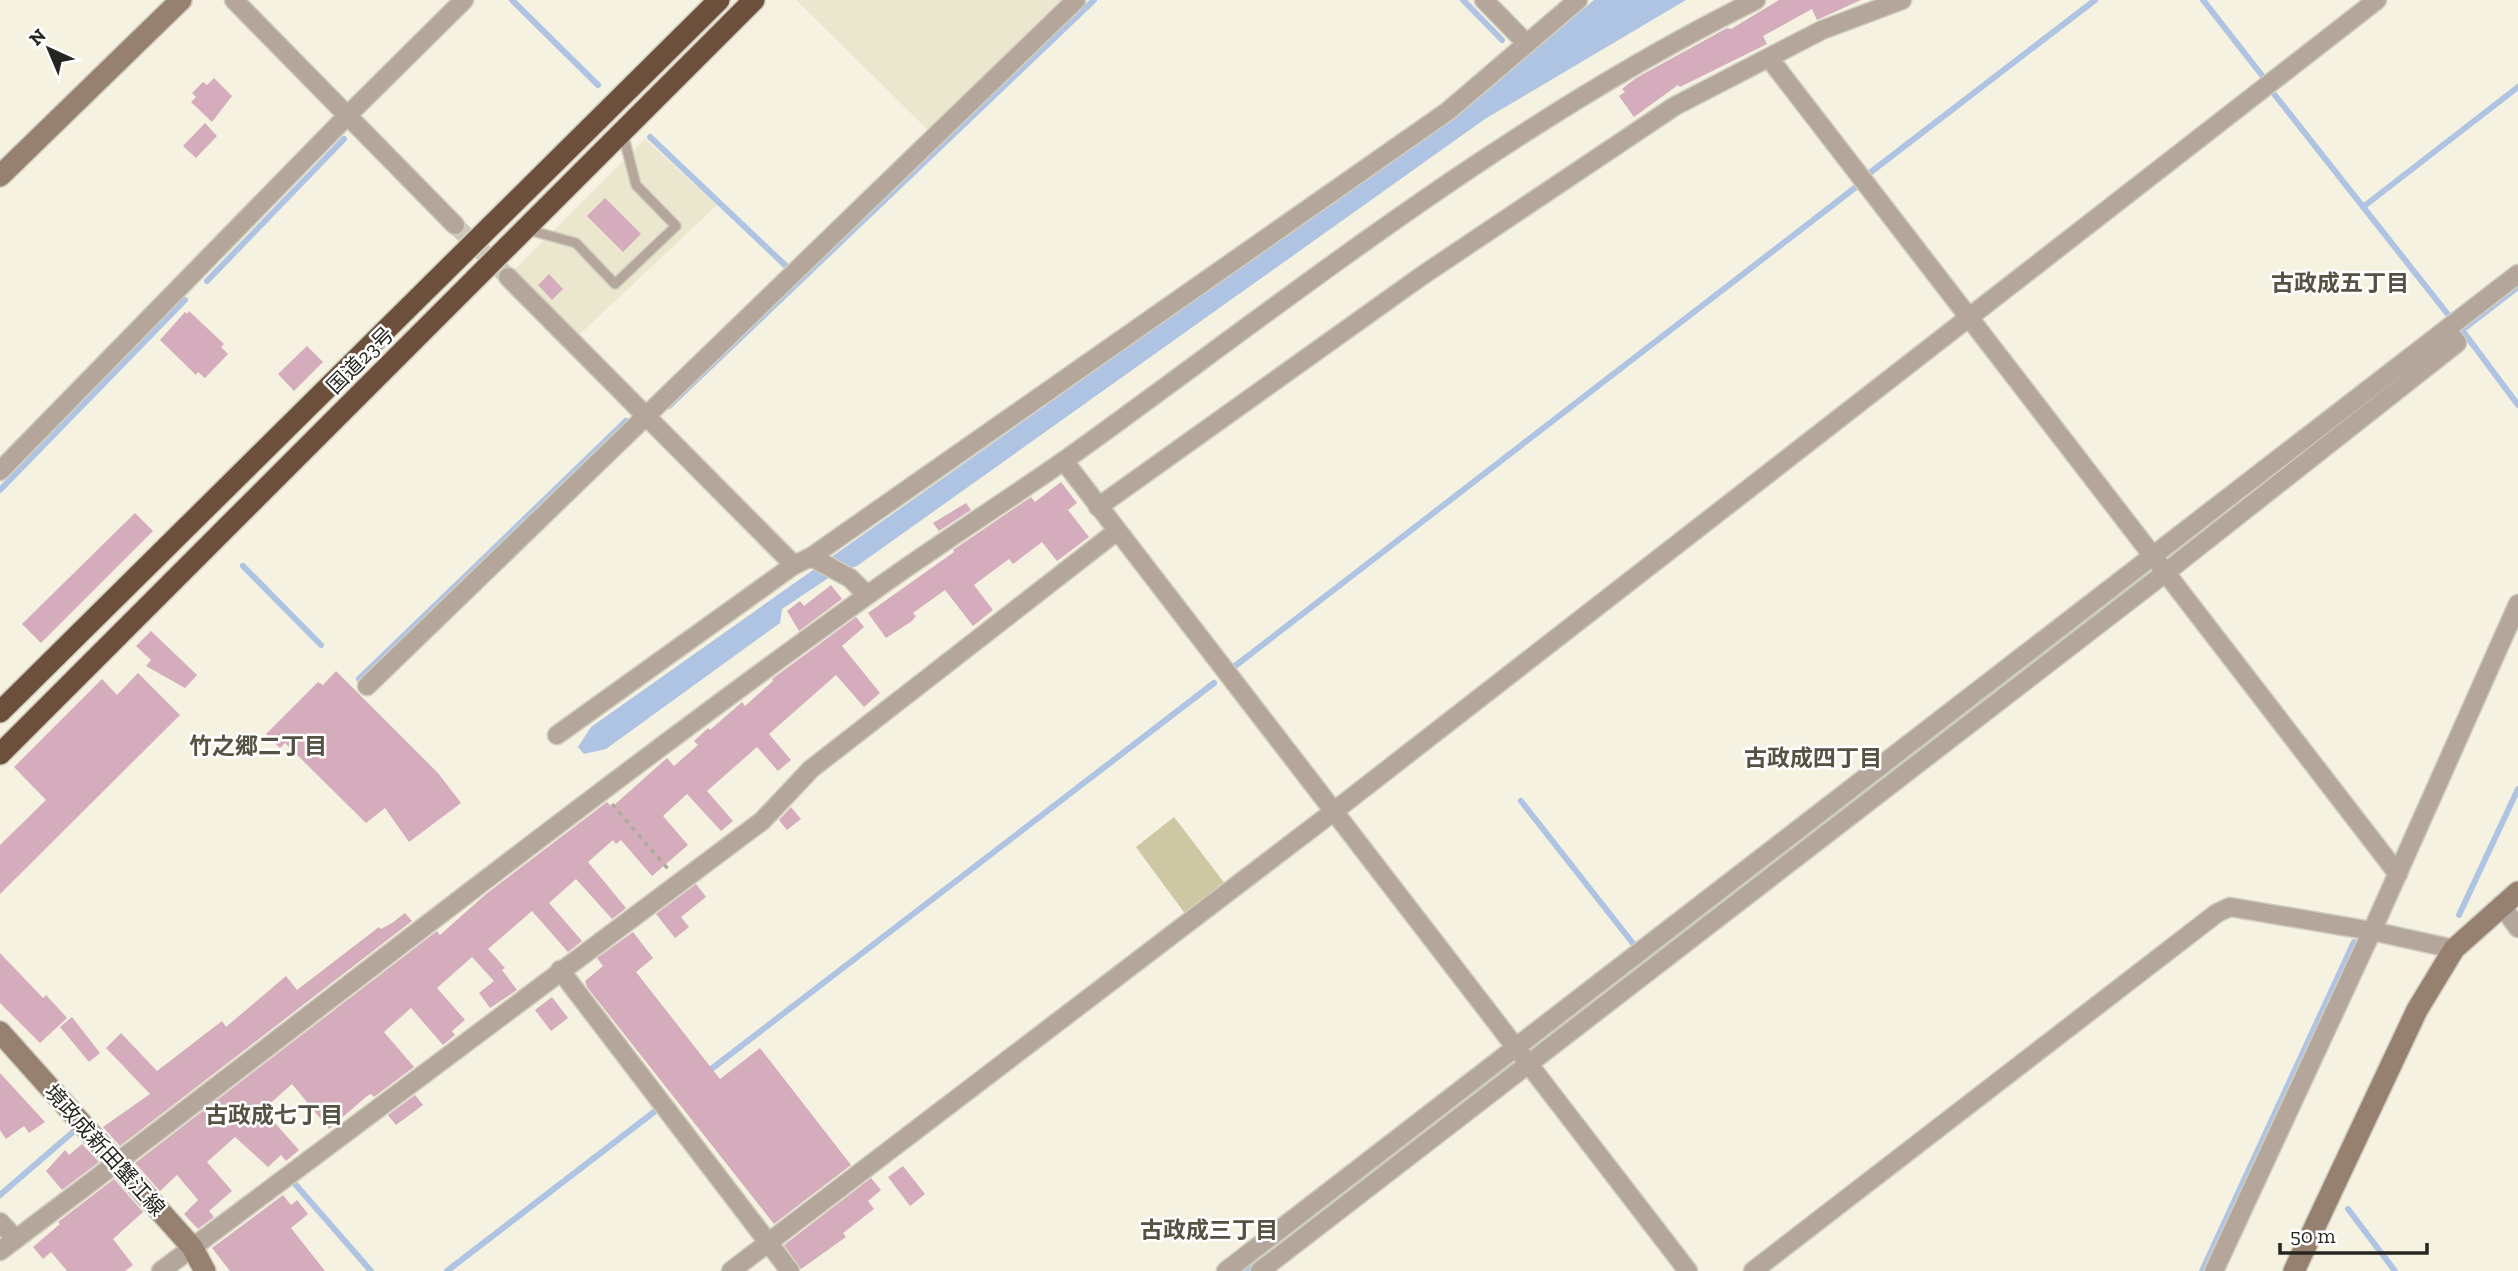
<svg xmlns="http://www.w3.org/2000/svg" width="2518" height="1271" font-family="'Zilla Slab','Noto Sans JP',serif">
<rect width="100%" height="100%" fill="#f5f2e1"/>
<g fill="#ebe7cf">
<path d="M796,0H1066L929,131Z"/>
<path d="M645,139L717,205L579,335L513,271Z"/>
</g>
<path fill="#cec7a3" d="M1174,817L1226,885L1186,915L1136,847Z"/>
<path fill="#afc3e3" d="M1594,0H1686L1485,119L857,566L836,573L782,609L780,623L606,749L584,754L578,747L591,727L1468,107Z"/>
<g fill="none" stroke-linecap="round" stroke-linejoin="round">
<g stroke="#afc3e3" stroke-width="6">
<path d="M512,0L598,85"/>
<path d="M1463,0L1502,40"/>
<path d="M2203,0L2264,78"/>
<path d="M2274,94L2450,317"/>
<path d="M650,137L786,266"/>
<path d="M1867,175L2095,0"/>
<path d="M2363,207L2518,87"/>
<path d="M207,281L344,139"/>
<path d="M2518,287L2462,330L2518,405"/>
<path d="M669,406L1094,0"/>
<path d="M0,490L185,300"/>
<path d="M2166,558L2430,353"/>
<path d="M243,566L321,645"/>
<path d="M1235,666L1856,187"/>
<path d="M359,679L626,421"/>
<path d="M1521,801L1635,946"/>
<path d="M2459,915L2518,789"/>
<path d="M1529,1050L2152,569"/>
<path d="M706,1073L1214,683"/>
<path d="M295,1184L371,1271"/>
<path d="M0,1195L73,1132"/>
<path d="M2348,1209L2395,1271"/>
<path d="M447,1271L654,1112"/>
<path d="M1244,1271L1514,1063"/>
<path d="M2202,1271L2354,942"/>
</g>
</g>
<g fill="#d5acbc">
<path d="M1779,0H1861L1817,20L1812,9L1763,36L1767,44L1680,87L1678,85L1634,117L1619,96L1625,92L1622,89L1636,78L1727,28L1731,29Z"/>
<path d="M214,78L232,96L212,122L191,102L196,97L192,93L203,82L207,85Z"/>
<path d="M205,123L217,136L196,158L183,146Z"/>
<path d="M605,198L641,234L623,252L587,216Z"/>
<path d="M549,274L563,289L552,300L538,285Z"/>
<path d="M189,311L224,344L221,347L228,354L205,378L198,372L196,375L160,340L185,312L187,314Z"/>
<path d="M307,346L323,362L294,391L278,374Z"/>
<path d="M1061,482L1077,503L1068,510L1089,537L1057,561L1042,542L1013,564L1009,559L974,585L993,610L973,626L945,590L913,613L916,616L912,621L886,638L868,613L954,552L953,550L1031,497L1035,502Z"/>
<path d="M966,503L971,510L939,531L933,523Z"/>
<path d="M135,513L153,531L41,643L22,624Z"/>
<path d="M831,585L842,599L799,631L787,611L800,601L804,606Z"/>
<path d="M856,617L864,627L842,646L880,693L864,707L836,675L769,734L791,760L778,771L757,747L707,791L733,821L721,831L687,794L663,816L688,845L652,876L621,840L616,844L613,840L588,862L626,908L620,913L612,919L576,879L549,903L582,941L568,952L532,911L488,949L505,968L502,970L517,990L490,1008L479,993L494,981L472,957L437,988L465,1020L452,1031L455,1035L443,1045L411,1008L384,1032L414,1067L374,1097L371,1094L367,1096L329,1129L292,1084L266,1107L265,1112L299,1150L286,1161L281,1155L268,1167L235,1137L207,1162L232,1191L209,1211L214,1217L198,1229L184,1214L198,1200L177,1175L160,1191L135,1163L437,931L440,935L486,894L607,802L612,807L667,758L674,766L698,745L694,741L708,728L710,730L742,702L745,706L773,681L772,679Z"/>
<path d="M151,631L197,675L185,688L146,666L151,660L136,646Z"/>
<path d="M336,671L438,773L461,803L409,842L385,808L366,823L285,743L280,748L266,734L318,682L323,685Z"/>
<path d="M138,673L180,715L0,894V845L46,800L14,767L102,679L117,695Z"/>
<path d="M791,807L801,819L787,830L779,820Z"/>
<path d="M696,884L706,897L681,917L689,927L675,938L656,914Z"/>
<path d="M405,913L412,921L120,1146L103,1127L150,1094L106,1048L121,1033L157,1071L222,1021L226,1027L286,976L297,990L379,927L381,929L392,923Z"/>
<path d="M633,932L653,958L636,972L720,1079L760,1048L851,1165L774,1224L587,987L585,981L603,966L597,958Z"/>
<path d="M0,953L43,998L46,995L67,1018L40,1043L0,1003Z"/>
<path d="M552,997L568,1018L551,1031L535,1010Z"/>
<path d="M72,1017L100,1053L89,1062L60,1027Z"/>
<path d="M0,1073L45,1122L29,1133L24,1126L6,1139L0,1130Z"/>
<path d="M415,1095L423,1105L396,1125L388,1115Z"/>
<path d="M82,1144L99,1162L62,1190L46,1171L65,1150L69,1155Z"/>
<path d="M903,1166L925,1194L910,1206L888,1177Z"/>
<path d="M871,1178L881,1190L868,1201L874,1209L843,1233L846,1237L801,1269L784,1245Z"/>
<path d="M114,1179L143,1212L113,1239L133,1265L125,1271H67L51,1252L43,1259L33,1247L60,1224L58,1222Z"/>
<path d="M283,1195L291,1205L297,1200L308,1214L291,1228L325,1271H230L212,1248Z"/>
</g>
<g fill="none" stroke-linecap="round" stroke-linejoin="round">
<path stroke="#ccc9ba" stroke-width="18" stroke-dasharray="18 9" stroke-linecap="butt" d="M455,225L508,277"/>
<defs>
<path id="lane" d="M525,229L576,243L615,284L676,226L636,185L623,134"/>
<g id="street">
<path d="M234,0L455,225"/>
<path d="M1484,0L1526,43"/>
<path d="M1769,58L2398,874"/>
<path d="M508,277L794,565L811,557L850,578L867,595"/>
<path d="M1064,461L1688,1271"/>
<path d="M0,471L349,114L464,0"/>
<path d="M1098,507L1423,275L1675,106L1822,30L1902,0"/>
<path d="M811,557L1448,111L1578,0"/>
<path d="M367,686L1076,0"/>
<path d="M557,735L794,565"/>
<path d="M2501,905L2518,928"/>
<path d="M560,970L790,1271"/>
<path d="M0,1222L16,1239"/>
<path d="M0,1251C289,1034 571,808 865,597C935,546 1009,500 1079,450C1299,291 1512,121 1756,0"/>
<path d="M161,1271L762,821L811,769L1117,531"/>
<path d="M731,1271L1333,812L2377,0"/>
<path d="M1226,1271L2518,274"/>
<path d="M1260,1271L2165,573L2457,343L2447,329"/>
<path d="M1753,1271L2217,913L2230,907L2372,931L2454,949"/>
<path d="M2214,1271L2372,931L2518,604"/>
</g>
<g id="secondary">
<path d="M0,176L181,0"/>
<path d="M0,1032L192,1247L205,1271"/>
<path d="M2294,1271L2417,1010L2454,949L2518,892"/>
</g>
<g id="highway">
<path d="M0,712L719,0"/>
<path d="M0,754L754,0"/>
</g>
</defs>
<use href="#lane" stroke="#d0cdbe" stroke-width="12"/>
<use href="#street" stroke="#d0cdbe" stroke-width="21"/>
<use href="#secondary" stroke="#d0cdbe" stroke-width="24"/>
<use href="#highway" stroke="#d0cdbe" stroke-width="24"/>
<path stroke="#adab9d" stroke-width="3.5" stroke-dasharray="5 5" stroke-linecap="butt" d="M612,804L669,870"/>
<use href="#lane" stroke="#b4a69b" stroke-width="9"/>
<use href="#street" stroke="#b4a69b" stroke-width="18"/>
<use href="#secondary" stroke="#968171" stroke-width="21"/>
<use href="#highway" stroke="#6d503b" stroke-width="21"/>
</g>
<g text-anchor="middle" dominant-baseline="central" stroke-width="5" stroke-linejoin="round" paint-order="stroke">
<g font-size="21" fill="#26251f" stroke="#fff">
<text transform="translate(360 360) rotate(-45)">国道23号</text>
<text transform="translate(105 1150) rotate(48)">境政成新田蟹江線</text>
</g>
<g font-size="23" font-weight="bold" fill="#555244" stroke="#fff">
<text x="2340" y="283">古政成五丁目</text>
<text x="258" y="746">竹之郷二丁目</text>
<text x="1813" y="758">古政成四丁目</text>
<text x="274" y="1115">古政成七丁目</text>
<text x="1209" y="1230">古政成三丁目</text>
</g>
</g>
<g transform="translate(49 49) rotate(316)" stroke="#ffffff" stroke-width="5" paint-order="stroke">
<path d="M0-5L12 26L0 18L-12 26Z" fill="#26251f"/>
<text y="-10" font-size="19" font-weight="bold" text-anchor="middle" fill="#26251f">N</text>
</g>
<path d="M2280 1243v10h147v-10" fill="none" stroke="#26251f" stroke-width="3.5"/>
<text x="2290" y="1243" font-size="21" fill="#26251f" stroke="#ffffff" stroke-width="5" paint-order="stroke">50 m</text>
</svg>
